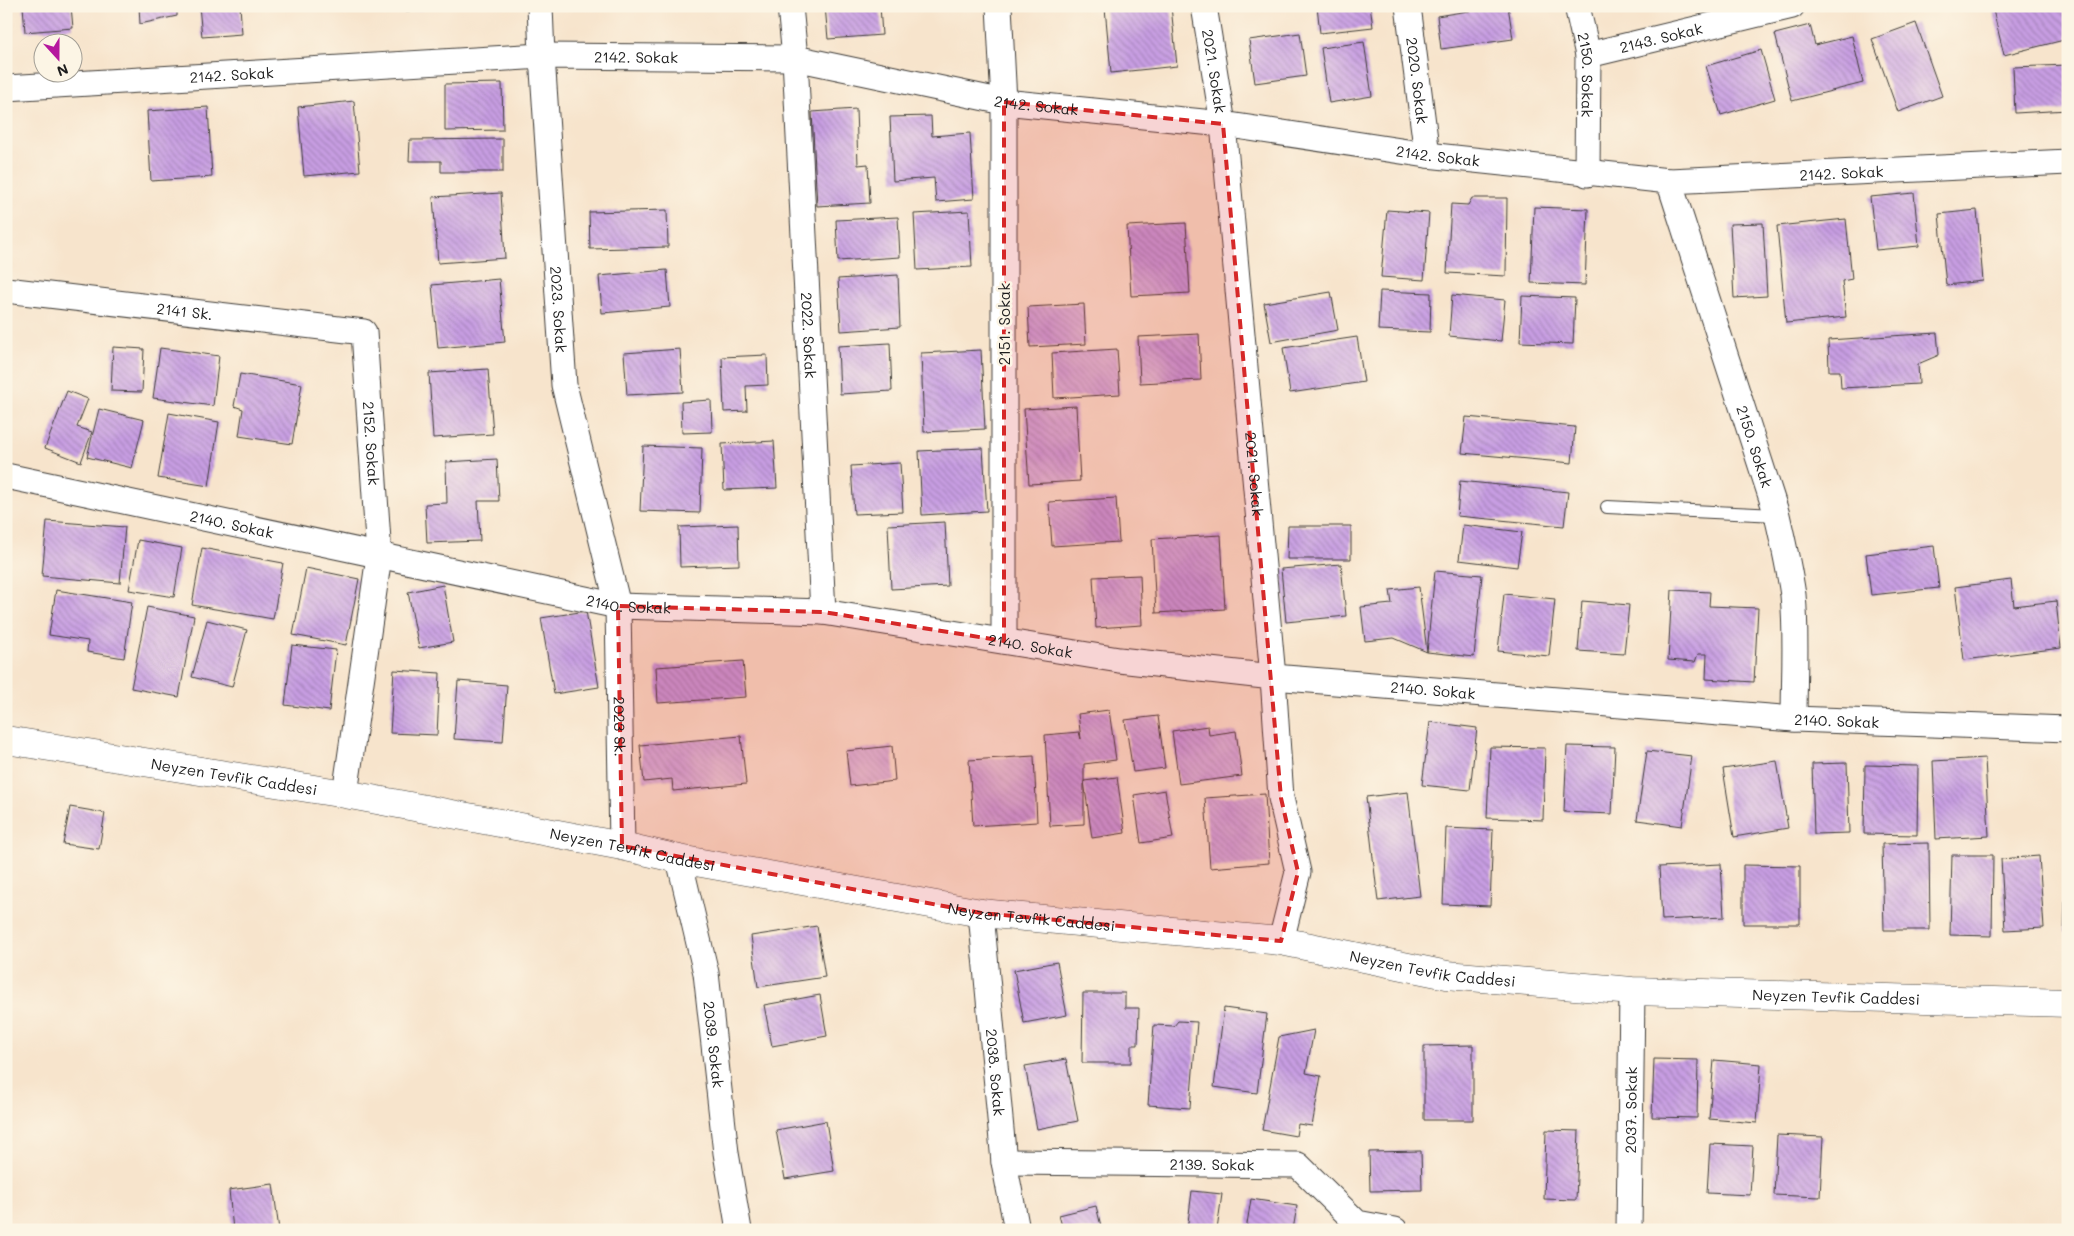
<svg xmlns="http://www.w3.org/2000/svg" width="2074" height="1236" font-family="Mali,sans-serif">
<defs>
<pattern id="building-back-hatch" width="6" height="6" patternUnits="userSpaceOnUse" patternTransform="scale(1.25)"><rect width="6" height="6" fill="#c89ee3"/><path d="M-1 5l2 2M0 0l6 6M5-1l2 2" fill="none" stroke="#a280b7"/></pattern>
</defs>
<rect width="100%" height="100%" fill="#fcf5e5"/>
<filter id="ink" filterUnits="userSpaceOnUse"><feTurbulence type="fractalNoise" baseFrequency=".02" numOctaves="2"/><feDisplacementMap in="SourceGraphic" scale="10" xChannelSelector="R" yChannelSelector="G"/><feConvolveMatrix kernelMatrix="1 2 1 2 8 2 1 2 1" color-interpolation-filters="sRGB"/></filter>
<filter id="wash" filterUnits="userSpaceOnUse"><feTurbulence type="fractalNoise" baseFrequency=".0096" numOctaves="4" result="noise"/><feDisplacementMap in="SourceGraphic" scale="20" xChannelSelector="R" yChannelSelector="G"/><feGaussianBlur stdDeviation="1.12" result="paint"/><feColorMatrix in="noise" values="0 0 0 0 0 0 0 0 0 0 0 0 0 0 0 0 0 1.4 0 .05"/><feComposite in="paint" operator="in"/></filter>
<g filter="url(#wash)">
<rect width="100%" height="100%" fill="#f7e4cc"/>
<g id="blocks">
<g fill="url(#building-back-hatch)">
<path d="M23,6H71L73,28L25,32Z"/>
<path d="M139,6H177V16L140,24Z"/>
<path d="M199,6H240L242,34L202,37Z"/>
<path d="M371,6H422V10L371,13Z"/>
<path d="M825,6H880L882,35L828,39Z"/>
<path d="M1121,6H1171L1177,66L1111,73L1105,8Z"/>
<path d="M1317,6H1370L1373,27L1320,33Z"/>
<path d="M1500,6H1508L1513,39L1441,49L1437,16Z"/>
<path d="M1992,6H2068V39L2004,55Z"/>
<path d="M1916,23L1942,96L1898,112L1872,39Z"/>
<path d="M1810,25L1815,45L1852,36L1863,83L1792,101L1775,34Z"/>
<path d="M1300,33L1306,76L1255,83L1249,40Z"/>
<path d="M1364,42L1372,96L1329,103L1321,48Z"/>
<path d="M1761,50L1775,99L1721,115L1706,66Z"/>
<path d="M2068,65V110L2015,113L2013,67Z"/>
<path d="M502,83L503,130L445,131V84Z"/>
<path d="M354,101L360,171L304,176L298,107Z"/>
<path d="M208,107L212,177L151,181L147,111Z"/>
<path d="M856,109L858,165L868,164L870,203L817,206L812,112Z"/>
<path d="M931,116L932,136L970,133L974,199L936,202L934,178L893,181L890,117Z"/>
<path d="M503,139V172H441V161H409L410,140Z"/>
<path d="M501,193L505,258L438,263L433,197Z"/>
<path d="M1914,193L1919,246L1876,250L1870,197Z"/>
<path d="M1472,198H1507L1506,276L1447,273L1451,204L1468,205Z"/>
<path d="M1534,207L1588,209L1585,285L1531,283Z"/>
<path d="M667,210L668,247L590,249L589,212Z"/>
<path d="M1387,210L1429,213L1424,280L1381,277Z"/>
<path d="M1977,210L1983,281L1946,285L1939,214Z"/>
<path d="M969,211L972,267L917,270L914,214Z"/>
<path d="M898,217L900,257L838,261L836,220Z"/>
<path d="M1846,219L1852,279L1842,281L1846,317L1786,323L1777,226Z"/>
<path d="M1186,223L1190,293L1131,296L1127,226Z"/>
<path d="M1763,223L1767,296L1734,298L1730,224Z"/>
<path d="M667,270L670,307L602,313L599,276Z"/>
<path d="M898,275L900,327L841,331L838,279Z"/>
<path d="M499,279L505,342L438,348L432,285Z"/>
<path d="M1380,291L1431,293L1430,332L1378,330Z"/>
<path d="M1331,292L1338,330L1271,342L1264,303Z"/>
<path d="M1452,295L1505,300L1501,341L1449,336Z"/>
<path d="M1522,296L1575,298L1573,344L1520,342Z"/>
<path d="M1084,304L1086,344L1030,347L1028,307Z"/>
<path d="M1937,333L1939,355L1918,364L1919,384L1841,388L1840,371H1829L1828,340Z"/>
<path d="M1199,334L1201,380L1140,383L1138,337Z"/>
<path d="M1357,337L1364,382L1290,393L1283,348Z"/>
<path d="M890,343L892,391L840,394L838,346Z"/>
<path d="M113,347L144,349L142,392L111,391Z"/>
<path d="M160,348L219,356L213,406L153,398Z"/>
<path d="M680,349L683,392L627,395L624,353Z"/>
<path d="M1117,349L1120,394L1054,398L1052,353Z"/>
<path d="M981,350L985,429L924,432L921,353Z"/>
<path d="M767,355L768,385L746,386L747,411L724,412L722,357Z"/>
<path d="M488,369L493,434L433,438L429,373Z"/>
<path d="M240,374L302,384L292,444L239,436L243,409L234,406Z"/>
<path d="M67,391L88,399L77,427L92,432L81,462L45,448Z"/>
<path d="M711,400L712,432L682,433L681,402Z"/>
<path d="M1076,406L1080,481L1029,484L1024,409Z"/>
<path d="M99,409L144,420L132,468L87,457Z"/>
<path d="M169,413L219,422L209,486L158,478Z"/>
<path d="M1466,417L1575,427L1572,463L1462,453Z"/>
<path d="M774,441L777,488L724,490L722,444Z"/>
<path d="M643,446L702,448L700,513L640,511Z"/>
<path d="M983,448L987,511L922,515L919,451Z"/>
<path d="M497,459L499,501H478L480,541L427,543L425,504L447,503L446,462Z"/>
<path d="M900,463L903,512L854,514L851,466Z"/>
<path d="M1460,481L1568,492L1564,526L1457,516Z"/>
<path d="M1116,498L1119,542L1052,546L1049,502Z"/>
<path d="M47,521L125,527L120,583L42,576Z"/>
<path d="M945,522L948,586L891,589L888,525Z"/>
<path d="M738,525L739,565L680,567L679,527Z"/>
<path d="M1463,525L1522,532L1517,567L1459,560Z"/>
<path d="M1288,526H1351V559H1287Z"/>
<path d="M1221,535L1225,609L1156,613L1152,539Z"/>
<path d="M138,540L182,548L174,597L129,590Z"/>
<path d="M1934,546L1939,588L1871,595L1866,554Z"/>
<path d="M202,548L283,563L273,619L192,605Z"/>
<path d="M1341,564L1346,616L1286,622L1281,569Z"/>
<path d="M306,568L359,579L346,645L293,635Z"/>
<path d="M1435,571L1482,575L1474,657L1427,652L1394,638L1365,641L1361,607L1392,604L1390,590L1419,587L1427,652Z"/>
<path d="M1140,575L1142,625L1096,628L1093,577Z"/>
<path d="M2011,580L2014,606L2056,601L2061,648L1964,660L1955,587Z"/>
<path d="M443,585L453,642L419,648L408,592Z"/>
<path d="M56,590L132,602L124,658L87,652L88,641L49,635Z"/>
<path d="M1672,590L1710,592L1709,606L1758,608L1754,682L1706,679L1707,654H1698L1695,662L1668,660Z"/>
<path d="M1504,594L1555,599L1549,656L1498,651Z"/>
<path d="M1582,601L1629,605L1624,654L1578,651Z"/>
<path d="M147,607L194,616L179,697L131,688Z"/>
<path d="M586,611L599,687L554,694L541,618Z"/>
<path d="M207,620L247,630L232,687L192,677Z"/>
<path d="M292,645L336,650L329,711L285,705Z"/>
<path d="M743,661L746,697L658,703L656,667Z"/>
<path d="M394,670L440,673L437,735L390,733Z"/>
<path d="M458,681L507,685L503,742L454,739Z"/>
<path d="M1109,710L1116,760L1084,764V824L1050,826L1045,735L1079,732L1081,739L1078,714Z"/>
<path d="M1158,716L1165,768L1133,772L1125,720Z"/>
<path d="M1430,722L1477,728L1470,790L1422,785Z"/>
<path d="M1208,726L1209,735L1236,731L1242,776L1179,784L1172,731Z"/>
<path d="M741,736L746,784L673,791L672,779L644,782L640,745Z"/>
<path d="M892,746L895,781L850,786L846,751Z"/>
<path d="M1567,746L1615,747L1612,814L1564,812Z"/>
<path d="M1490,747L1545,748L1543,820L1487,818Z"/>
<path d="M1647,751L1692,756L1682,826L1637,820Z"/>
<path d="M1034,756L1037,822L973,826L969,760Z"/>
<path d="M1985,758L1989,836L1936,839L1933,761Z"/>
<path d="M1777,761L1788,828L1734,837L1723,769Z"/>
<path d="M1847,763L1849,833L1814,834L1812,764Z"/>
<path d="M1865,765L1918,766L1917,835L1864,834Z"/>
<path d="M1117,777L1125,833L1092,838L1084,781Z"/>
<path d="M1165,790L1173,838L1141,843L1134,795Z"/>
<path d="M1408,792L1420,896L1378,901L1366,797Z"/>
<path d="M1265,794L1269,863L1210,868L1205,798Z"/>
<path d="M70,807L105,813L99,849L63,844Z"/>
<path d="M1446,828L1493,830L1490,906L1443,904Z"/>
<path d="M1929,843L1930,930H1884L1882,844Z"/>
<path d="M2066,848H2068V933H2064Z"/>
<path d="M1952,855H1993L1992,936L1950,935Z"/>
<path d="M2039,856L2044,928L2005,930L2001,859Z"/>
<path d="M1721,864L1724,917L1662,920L1659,867Z"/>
<path d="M1743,865L1800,866V924H1743Z"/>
<path d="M817,926L825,977L758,987L751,936Z"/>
<path d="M1057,962L1067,1015L1024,1023L1014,970Z"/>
<path d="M1083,993H1125V1008H1139L1138,1045H1131V1063H1082Z"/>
<path d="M820,995L827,1036L772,1046L764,1005Z"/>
<path d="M1224,1008L1267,1014L1257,1093L1214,1087Z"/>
<path d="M1178,1021L1197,1022L1190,1108L1148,1105L1154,1025L1174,1026Z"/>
<path d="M1314,1030L1306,1073L1321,1076L1312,1126L1298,1124L1296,1136L1262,1130L1279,1037Z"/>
<path d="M1473,1045V1120H1424V1046Z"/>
<path d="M1066,1059L1078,1121L1037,1129L1025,1066Z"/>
<path d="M1654,1059L1698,1060L1697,1118L1652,1117Z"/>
<path d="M1714,1060L1761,1064L1757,1123L1709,1119Z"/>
<path d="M826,1121L834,1171L785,1179L776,1130Z"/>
<path d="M1546,1130L1579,1131L1576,1200L1544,1199Z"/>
<path d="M1777,1135L1823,1137L1820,1197L1774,1195Z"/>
<path d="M1710,1144L1753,1146L1750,1195L1707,1193Z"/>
<path d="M1421,1151L1422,1190L1370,1191L1369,1152Z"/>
<path d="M273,1184L279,1230H233L229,1190Z"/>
<path d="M1192,1191L1222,1194L1217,1230H1187Z"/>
<path d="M1251,1199L1297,1206L1293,1230H1246Z"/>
<path d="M1096,1206L1102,1230H1063L1059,1215Z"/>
</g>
</g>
</g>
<g filter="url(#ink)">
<use href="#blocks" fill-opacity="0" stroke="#3d3a36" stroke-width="1"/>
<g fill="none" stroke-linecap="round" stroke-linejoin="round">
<defs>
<path id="service" d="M1607,507L1777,515"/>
<g id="minor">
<path id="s1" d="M540,6L542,56L564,385L618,606L622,846"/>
<path id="s2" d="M790,6L795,58L823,612"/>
<path d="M999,6L1004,102V641"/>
<path id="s3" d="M1204,6L1223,124L1273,677L1281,798L1298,872L1281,941"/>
<path id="s4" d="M1408,6L1427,155"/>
<path id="s5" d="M1577,6L1588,55L1587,174"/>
<path id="s6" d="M1588,55L1792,6"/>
<path id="s7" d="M6,88L542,56L795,58L1004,102L1223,124L1427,155L1669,181L2068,162"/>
<path id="s8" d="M1669,181L1777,515C1783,541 1789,568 1793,595C1797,636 1794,678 1794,719"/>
<path id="s9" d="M6,290L364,332L379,556L345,794"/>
<path id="s10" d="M6,476L618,606L823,612L1119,660L1273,677L1794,719L2068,729"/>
<path id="s11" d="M679,859L706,973L726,1153L739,1230"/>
<path id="s12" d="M981,913L1004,1162L1017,1230"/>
<path id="s13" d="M1004,1162L1298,1165L1357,1223L1395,1230"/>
<path id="s14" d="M1629,1230L1632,991"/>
</g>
<g id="tertiary">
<path id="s15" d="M6,740L345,794L622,846L679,859L981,913L1281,941L1447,975L1632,991L2068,1003"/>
</g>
</defs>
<use href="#service" stroke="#3d3a36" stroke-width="14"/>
<use href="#minor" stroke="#3d3a36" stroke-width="27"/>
<use href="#tertiary" stroke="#3d3a36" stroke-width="29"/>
<use href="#service" stroke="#fff" stroke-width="12"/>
<use href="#minor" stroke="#fff" stroke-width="25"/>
<use href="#tertiary" stroke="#fff" stroke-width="28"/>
</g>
</g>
<path fill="#d62828" fill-opacity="0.2" stroke="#d62828" stroke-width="4" stroke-dasharray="10 6" stroke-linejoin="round" d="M1004,102L1223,124L1281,798L1298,872L1281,941L981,913L622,846L618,606L823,612L1004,641Z"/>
<g text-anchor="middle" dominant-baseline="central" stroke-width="5" stroke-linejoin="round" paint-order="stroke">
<g font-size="15" fill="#1c1c1c" stroke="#fcf5e5">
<text stroke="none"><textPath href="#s6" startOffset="75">2143. Sokak</textPath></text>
<text stroke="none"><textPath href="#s7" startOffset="631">2142. Sokak</textPath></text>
<text stroke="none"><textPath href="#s3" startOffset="66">2021. Sokak</textPath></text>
<text stroke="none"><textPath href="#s7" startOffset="226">2142. Sokak</textPath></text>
<text stroke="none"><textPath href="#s5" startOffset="70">2150. Sokak</textPath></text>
<text stroke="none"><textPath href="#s4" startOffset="75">2020. Sokak</textPath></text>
<text stroke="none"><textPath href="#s7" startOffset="1036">2142. Sokak</textPath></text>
<text stroke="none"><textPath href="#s7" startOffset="1441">2142. Sokak</textPath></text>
<text stroke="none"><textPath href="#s7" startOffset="1846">2142. Sokak</textPath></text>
<text stroke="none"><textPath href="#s1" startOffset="304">2023. Sokak</textPath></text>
<text stroke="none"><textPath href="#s9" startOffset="180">2141 Sk.</textPath></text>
<text transform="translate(1004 324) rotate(-90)">2151. Sokak</text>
<text stroke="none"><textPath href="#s2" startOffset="330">2022. Sokak</textPath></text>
<text stroke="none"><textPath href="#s9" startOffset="472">2152. Sokak</textPath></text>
<text stroke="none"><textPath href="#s8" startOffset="279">2150. Sokak</textPath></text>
<text stroke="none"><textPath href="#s3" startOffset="471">2021. Sokak</textPath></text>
<text stroke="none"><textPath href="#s10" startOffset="231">2140. Sokak</textPath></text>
<text stroke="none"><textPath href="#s10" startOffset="636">2140. Sokak</textPath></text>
<text stroke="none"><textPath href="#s10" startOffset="1041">2140. Sokak</textPath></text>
<text stroke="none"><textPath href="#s10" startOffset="1446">2140. Sokak</textPath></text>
<text stroke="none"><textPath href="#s10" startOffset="1851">2140. Sokak</textPath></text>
<text stroke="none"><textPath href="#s1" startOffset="728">2023 Sk.</textPath></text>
<text stroke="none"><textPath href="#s15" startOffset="231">Neyzen Tevfik Caddesi</textPath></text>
<text stroke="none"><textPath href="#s15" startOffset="636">Neyzen Tevfik Caddesi</textPath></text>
<text stroke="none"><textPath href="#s15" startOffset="1041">Neyzen Tevfik Caddesi</textPath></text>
<text stroke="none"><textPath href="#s15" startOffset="1446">Neyzen Tevfik Caddesi</textPath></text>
<text stroke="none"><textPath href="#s15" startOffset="1851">Neyzen Tevfik Caddesi</textPath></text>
<text stroke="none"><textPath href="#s11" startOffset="189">2039. Sokak</textPath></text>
<text stroke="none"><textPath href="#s12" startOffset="160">2038. Sokak</textPath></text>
<text stroke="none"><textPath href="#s14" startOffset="120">2037. Sokak</textPath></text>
<text stroke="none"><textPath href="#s13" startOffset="208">2139. Sokak</textPath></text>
</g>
</g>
<rect width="2074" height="1236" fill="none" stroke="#fcf5e5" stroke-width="25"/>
<g transform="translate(58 58) rotate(159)"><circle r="24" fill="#fcf5e5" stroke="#a29e95"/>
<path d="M0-4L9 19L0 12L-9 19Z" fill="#b5179e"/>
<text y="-8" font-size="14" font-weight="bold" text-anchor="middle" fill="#1c1c1c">N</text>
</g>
</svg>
